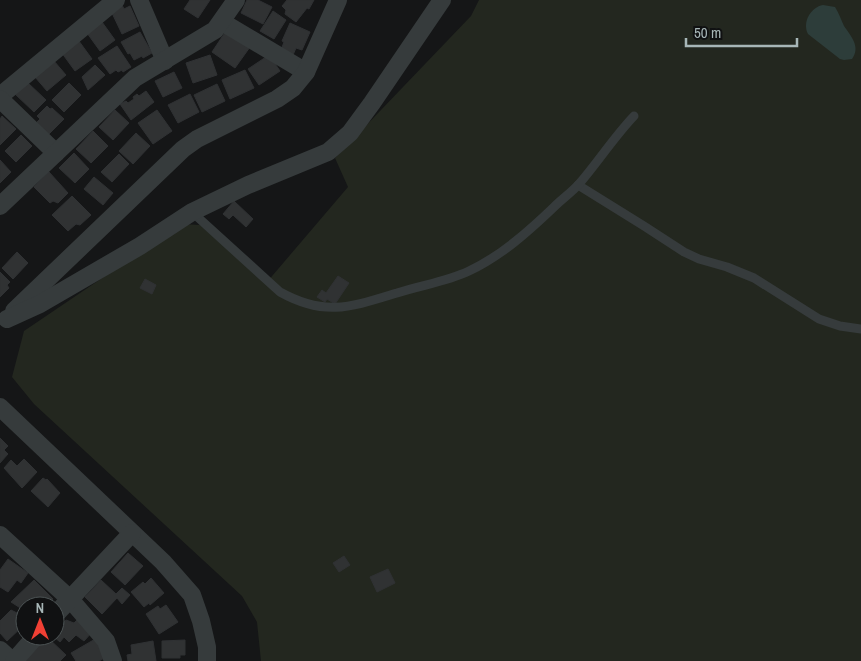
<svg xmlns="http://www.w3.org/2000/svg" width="861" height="661" font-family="'Archivo Narrow',sans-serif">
<rect width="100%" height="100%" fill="#151617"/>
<path fill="#23271f" d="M479,0H861V661H261L257,622L242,596L34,404L12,377L24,331L182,224L200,225L267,282L348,187L335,158L471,16Z"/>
<path fill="#2d3d3a" d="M823,5L835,7C839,13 841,20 844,26C851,36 861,47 852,59L844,60L840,59L808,34C802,22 811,7 823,5Z"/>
<g fill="#303233" stroke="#2f3133">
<path d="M190,0H210L198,18L184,9Z"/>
<path d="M247,0H258L272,7L263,24L241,13Z"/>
<path d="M287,0H314L309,9L307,8L296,22L285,14L286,10L282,6Z"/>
<path d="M122,5L124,9L130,6L139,26L122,34L111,11Z"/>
<path d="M273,11L286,20L274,39L260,31Z"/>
<path d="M102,22L115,40L100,51L87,33Z"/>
<path d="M290,23L310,32L302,50L296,48L293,55L281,50L284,42L282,41Z"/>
<path d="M226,31L250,47L235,68L212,52Z"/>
<path d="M140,32L152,53L143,58L142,56L134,60L130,53L128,54L121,42Z"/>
<path d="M76,37L92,59L75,71L59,49Z"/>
<path d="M117,46L131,67L123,72L122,70L118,72L116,70L110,74L98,58Z"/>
<path d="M210,55L217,75L193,83L186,63Z"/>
<path d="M269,55L280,71L259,85L248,69Z"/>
<path d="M54,61L66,75L47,91L35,77Z"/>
<path d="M95,65L105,75L88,90L82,77Z"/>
<path d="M245,70L254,88L230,99L222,80Z"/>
<path d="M174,72L182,88L163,97L155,81Z"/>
<path d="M27,82L46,100L34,112L15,94Z"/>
<path d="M69,83L81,95L64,112L52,100Z"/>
<path d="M217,84L225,101L202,112L194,95Z"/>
<path d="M146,91L154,102L131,120L120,104L126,101L128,103L134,99L133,97L137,94L139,96Z"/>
<path d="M190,94L199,112L178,123L168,105Z"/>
<path d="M47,106L50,109L52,108L64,119L48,135L36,123L40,119L37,116Z"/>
<path d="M115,110L129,123L113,140L99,127Z"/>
<path d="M157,110L172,131L153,144L138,123Z"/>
<path d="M2,116L16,129L0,145V119Z"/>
<path d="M93,131L108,146L91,163L76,149Z"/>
<path d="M136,133L150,146L133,164L119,151Z"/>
<path d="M21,135L32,146L16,162L5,151Z"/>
<path d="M74,153L89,169L75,183L59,168Z"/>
<path d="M119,154L129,164L112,182L101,172Z"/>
<path d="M0,160L11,172L0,183Z"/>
<path d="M49,172L68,193L58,203L53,201L50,203L34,187Z"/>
<path d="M94,177L113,193L103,205L84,189Z"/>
<path d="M72,196L91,215L80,225L76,224L68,231L52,215Z"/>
<path d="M234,201L253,219L246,227L233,215L229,219L223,214Z"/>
<path d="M17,252L28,263L13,279L2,268Z"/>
<path d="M0,272L10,282L7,285L9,288L0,297Z"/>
<path d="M338,276L349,283L335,304L327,299L325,302L317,297L322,290L326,293Z"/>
<path d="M145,279L156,285L152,294L140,288Z"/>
<path d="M0,438L8,446L4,450L8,454L0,463Z"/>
<path d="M24,459L37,472L22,488L4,468L11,460L17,466Z"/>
<path d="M43,478L46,480L47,479L60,493L48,507L31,491Z"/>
<path d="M128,553L143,566L125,585L111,572Z"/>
<path d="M344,556L350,565L339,572L333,563Z"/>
<path d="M8,559L28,573L21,583L17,580L8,592L0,587V570Z"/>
<path d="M388,569L395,583L377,592L370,577Z"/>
<path d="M151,578L164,593L150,605L149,603L144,607L131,592L143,582L145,584Z"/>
<path d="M34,580L53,599L46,606L42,605L41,606H25V611L11,602Z"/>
<path d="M101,580L116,594L122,588L130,595L122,604L117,598L102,614L85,597Z"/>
<path d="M166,605L178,622L159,634L146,614L158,606L160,609Z"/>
<path d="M11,610L23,616L19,620L24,625L7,641L0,633V621Z"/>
<path d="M78,619L93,631L84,641L76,635L69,642L64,637L60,642L53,636H55V633L66,620L74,623Z"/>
<path d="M46,636L66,655L60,661H23Z"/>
<path d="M97,638L108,656L99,661H76L71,653Z"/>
<path d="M185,640V655H180V658H162V641Z"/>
<path d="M153,641L156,661H128L127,655L132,654L131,645Z"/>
</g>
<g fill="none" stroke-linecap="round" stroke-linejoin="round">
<g stroke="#363b3c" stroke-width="9">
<path d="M578,185L644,226L684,252L699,259L727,267L754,278L819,319L840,326L861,329"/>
<path d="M192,212L280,292C325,317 351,307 397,293C421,285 446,282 469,271C501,256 529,231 554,207C562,199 572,192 579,184C598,162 614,137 634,116"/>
</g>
<g stroke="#363b3c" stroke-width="18">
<path d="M139,0L165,61"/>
<path d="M222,22L306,72"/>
<path d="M0,96L116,0"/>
<path d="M0,99L56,153"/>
<path d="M0,206L135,78L215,30L236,0"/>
<path d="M14,311L183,149L197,139L277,99L293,88L306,72L338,0"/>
<path d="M7,319L40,304L140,246L192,212L248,185L328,152L350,133L372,103L442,0"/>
<path d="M0,407L163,562L192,595L201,621L207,647V661"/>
<path d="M0,535L70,599L106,641L113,661"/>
<path d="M55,615L132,533"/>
<path d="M0,650L12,661"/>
<path d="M14,661L36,636"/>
</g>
</g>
<g transform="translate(40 621)"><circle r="24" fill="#101112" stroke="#4c5354"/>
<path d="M0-4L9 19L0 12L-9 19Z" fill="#f04034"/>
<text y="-8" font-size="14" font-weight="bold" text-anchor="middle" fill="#a7b6b7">N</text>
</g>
<path d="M686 38v8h111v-8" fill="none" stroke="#a7b6b7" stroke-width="2.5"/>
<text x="694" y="38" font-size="15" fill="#a7b6b7" stroke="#101112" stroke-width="4" paint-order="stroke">50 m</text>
</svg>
